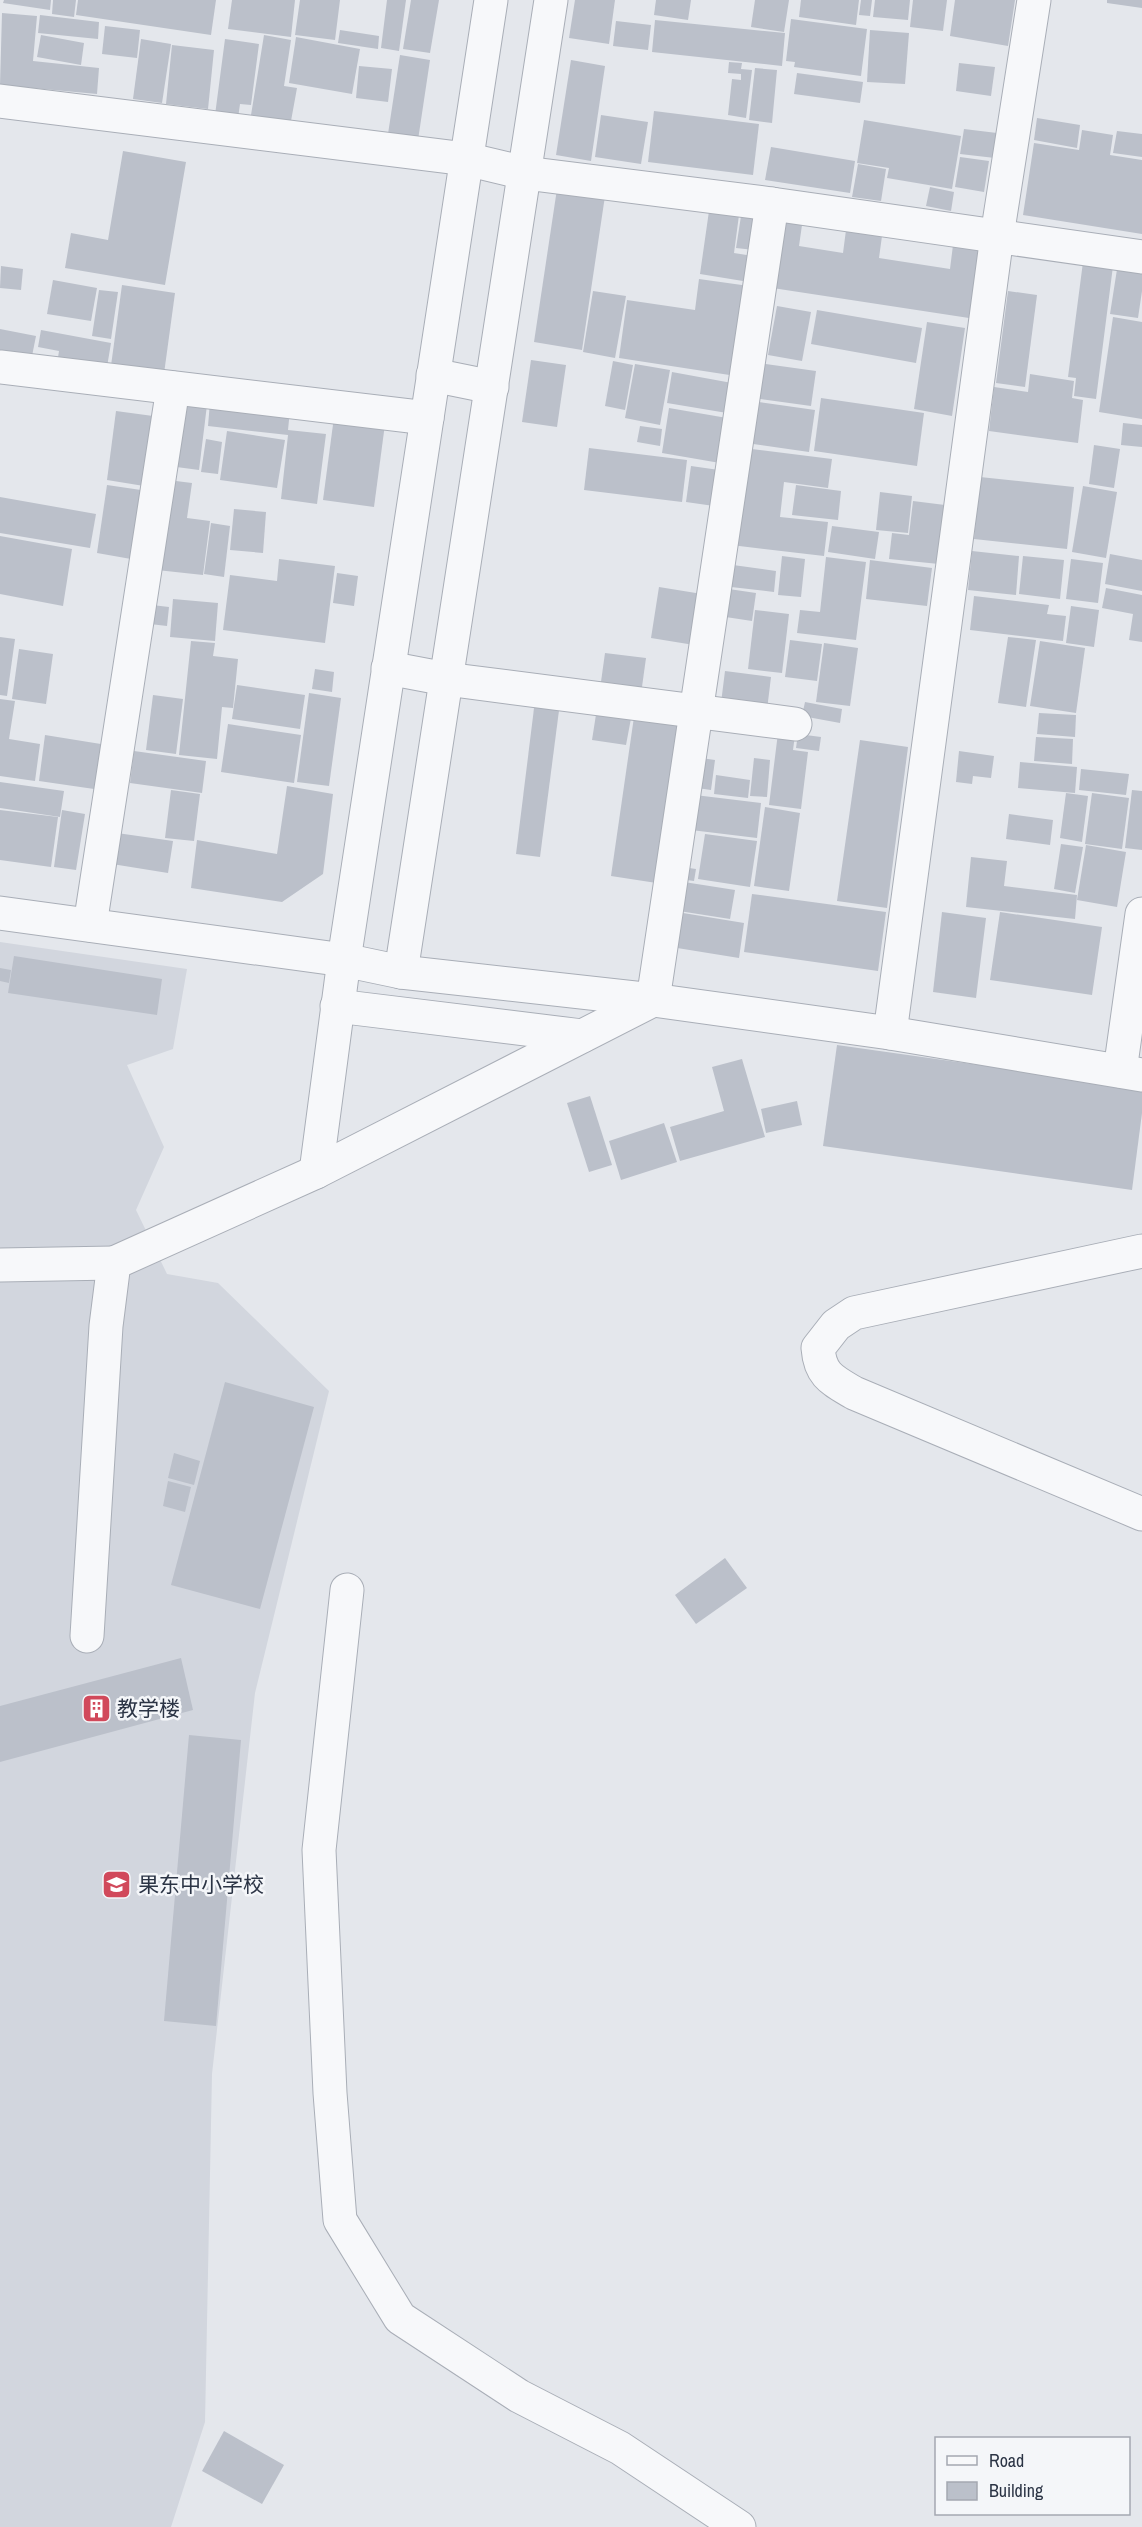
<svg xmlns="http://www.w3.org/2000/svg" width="1142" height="2527" font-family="'Archivo Narrow','Noto Sans SC',sans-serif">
<rect width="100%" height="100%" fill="#e4e7ec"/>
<path fill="#d2d6de" d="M0,942L187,969L173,1049L127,1065L164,1147L136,1210L167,1274L218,1283L329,1391L255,1693L212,2074L205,2422L171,2527H0Z"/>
<g fill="#bbc0ca">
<path d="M4,0H51L50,10L3,3Z"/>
<path d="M53,0H76L74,17L52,14Z"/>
<path d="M78,0H216L211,35L76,15Z"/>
<path d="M232,0H295L291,37L228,29Z"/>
<path d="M300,0H340L335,40L295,35Z"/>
<path d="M387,0H406L399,51L381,48Z"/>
<path d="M411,0H439L430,53L403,49Z"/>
<path d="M575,0H615L609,44L569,38Z"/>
<path d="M656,0H691L688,20L654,15Z"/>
<path d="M755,0H789L784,32L751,27Z"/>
<path d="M801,0H859L856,25L799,17Z"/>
<path d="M861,0H872L870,16L859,15Z"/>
<path d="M875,0H910L908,20L873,17Z"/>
<path d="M913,0H947L943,31L910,27Z"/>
<path d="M955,0H1015L1008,46L950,36Z"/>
<path d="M1107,0H1142V8L1107,3Z"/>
<path d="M2,13L37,16L33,61L99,68L97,94L0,85Z"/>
<path d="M40,15L99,22L98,39L38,33Z"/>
<path d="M791,19L867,29L861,76L794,67L795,62L786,61Z"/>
<path d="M655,20L785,33L782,66L652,52Z"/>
<path d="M616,21L651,25L648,50L613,46Z"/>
<path d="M105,26L140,30L137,58L102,54Z"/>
<path d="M340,30L379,36L378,49L338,43Z"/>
<path d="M870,30L909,33L905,84L867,82Z"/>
<path d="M41,35L84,43L81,65L37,57Z"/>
<path d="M264,35L291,40L284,86L297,88L291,121L251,115Z"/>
<path d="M296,37L360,49L352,94L289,83Z"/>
<path d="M141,39L171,44L162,103L133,99Z"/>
<path d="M225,39L259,44L251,105L240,104L238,118L215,115Z"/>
<path d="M172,45L214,50L208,109L166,104Z"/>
<path d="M400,55L430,60L418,140L388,134Z"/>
<path d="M571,60L605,66L591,161L556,155Z"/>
<path d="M729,62L742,63L741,69L752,70L746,118L728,115L732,79L741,80V74L728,73Z"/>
<path d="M959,63L995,67L991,96L956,91Z"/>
<path d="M359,66L392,69L388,102L356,98Z"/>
<path d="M755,68L777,70L772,123L749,120Z"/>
<path d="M797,73L863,82L860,103L794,94Z"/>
<path d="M654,111L759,124L753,175L648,162Z"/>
<path d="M601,115L648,122L641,164L595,157Z"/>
<path d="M1037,118L1080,125L1077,148L1034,140Z"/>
<path d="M864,120L961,136L952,189L887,178L889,168L857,163Z"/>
<path d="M964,129L997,133L995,158L960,154Z"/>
<path d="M1082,130L1113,135L1110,155L1142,160V234L1023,215L1034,143L1079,150Z"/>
<path d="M1117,131L1142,134V157L1113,153Z"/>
<path d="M771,147L855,161L850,193L765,180Z"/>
<path d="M123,151L186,162L165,285L65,268L71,233L108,240Z"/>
<path d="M960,157L989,161L984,192L955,187Z"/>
<path d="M858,164L886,169L881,201L852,197Z"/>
<path d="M930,187L954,192L951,211L926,206Z"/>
<path d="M557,189L605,196L582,350L534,342Z"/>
<path d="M709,211L739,215L734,253L753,256L749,282L700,274Z"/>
<path d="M741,216L758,219L754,250L736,248Z"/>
<path d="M776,221L802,225L799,246L843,253L846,230L882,236L879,258L950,269L953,245L979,250L969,318L766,287Z"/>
<path d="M1083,262L1113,266L1096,399L1074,396L1076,378L1068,377Z"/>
<path d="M1118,263L1142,267V291L1138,318L1110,314Z"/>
<path d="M1,266L23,269L21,290L0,288Z"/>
<path d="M699,279L749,286L736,376L619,358L627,300L695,310Z"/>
<path d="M53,280L97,288L91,321L47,314Z"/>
<path d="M122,285L175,293L163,381L110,373Z"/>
<path d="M99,290L118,292L111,339L92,336Z"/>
<path d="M593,291L626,296L615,358L583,352Z"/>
<path d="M1008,291L1037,295L1025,387L996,383Z"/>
<path d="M777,306L811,312L802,361L768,355Z"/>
<path d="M817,310L922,328L916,363L811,344Z"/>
<path d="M1113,317L1142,322V419L1099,412Z"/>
<path d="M927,322L965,328L952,416L914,409Z"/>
<path d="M0,329L36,336L31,361L0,355Z"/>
<path d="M41,330L111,343L106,373L57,364L59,351L38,347Z"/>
<path d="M531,360L566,365L557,427L522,422Z"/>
<path d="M613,361L633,365L625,410L605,406Z"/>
<path d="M758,363L816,371L811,406L753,398Z"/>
<path d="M635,364L670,370L660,425L625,418Z"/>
<path d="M672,372L732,383L727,413L667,403Z"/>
<path d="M1030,374L1074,381L1072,398L1083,400L1078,443L989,431L994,387L1028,392Z"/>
<path d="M821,398L924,413L917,466L814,451Z"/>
<path d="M176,400L207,405L199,470L169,466Z"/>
<path d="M752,401L815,410L809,452L746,443Z"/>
<path d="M210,402L290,410L288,430L326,434L317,504L281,499L288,435L208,426Z"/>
<path d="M669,408L727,418L720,463L662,453Z"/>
<path d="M116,411L153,416L144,486L107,480Z"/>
<path d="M334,417L385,424L374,507L323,500Z"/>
<path d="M1123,423L1142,425V447L1121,445Z"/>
<path d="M640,426L662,429L660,446L637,442Z"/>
<path d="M227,431L285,440L277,488L220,480Z"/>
<path d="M206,439L222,442L218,474L201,472Z"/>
<path d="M1094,445L1120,449L1114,488L1089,484Z"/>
<path d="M589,448L687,460L682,502L584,490Z"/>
<path d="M743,448L832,459L828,488L784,482L780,517L828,522L824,556L731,545Z"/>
<path d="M691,466L719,470L714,506L686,502Z"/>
<path d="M980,477L1074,487L1067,549L974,539Z"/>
<path d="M168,480L192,483L187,518L210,521L203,575L157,570Z"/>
<path d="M107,485L141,490L131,559L97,553Z"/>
<path d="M796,485L841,491L838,520L792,515Z"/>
<path d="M1083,486L1117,492L1106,558L1072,552Z"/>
<path d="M880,492L912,496L908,533L876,530Z"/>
<path d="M0,497L96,514L90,548L0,533Z"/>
<path d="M913,501L945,505L939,564L889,559L892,533L909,535Z"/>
<path d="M234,509L266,512L263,553L230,550Z"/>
<path d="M211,523L230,526L224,577L204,574Z"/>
<path d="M832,526L879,532L875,559L828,552Z"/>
<path d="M0,536L72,549L63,606L0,594Z"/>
<path d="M972,551L1019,556L1016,595L968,590Z"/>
<path d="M1110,554L1142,560V591L1105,584Z"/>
<path d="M782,556L805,559L801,597L778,595Z"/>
<path d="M1023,556L1064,560L1060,599L1019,594Z"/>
<path d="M826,557L866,562L856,640L797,633L800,610L820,612Z"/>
<path d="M279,559L335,566L325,643L223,630L230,575L277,581Z"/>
<path d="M1071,559L1103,563L1098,603L1066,599Z"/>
<path d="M870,560L932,568L927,606L866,599Z"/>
<path d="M733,565L776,571L774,592L731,587Z"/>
<path d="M337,573L358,576L354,606L333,603Z"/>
<path d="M659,587L702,594L694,645L651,638Z"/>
<path d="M722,588L756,593L752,621L719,616Z"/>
<path d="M1106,588L1142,595V642L1129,640L1133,614L1102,608Z"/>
<path d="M974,596L1049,605L1047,614L1066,616L1063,641L970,630Z"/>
<path d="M173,599L218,603L215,641L170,637Z"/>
<path d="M152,605L169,607L167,626L150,624Z"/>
<path d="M1071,606L1099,610L1094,647L1066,643Z"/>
<path d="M755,610L789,614L782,673L748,669Z"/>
<path d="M0,637L15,639L7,696L0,695Z"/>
<path d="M1008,637L1036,640L1026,707L998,703Z"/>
<path d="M790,640L822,644L817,681L785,677Z"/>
<path d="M191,641L215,643L213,656L238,659L233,708L222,707L217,759L179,755Z"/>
<path d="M1040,641L1085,648L1076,713L1030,706Z"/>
<path d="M824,643L858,648L850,706L816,702Z"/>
<path d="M19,649L53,654L46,704L12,699Z"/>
<path d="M605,653L646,658L641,694L600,689Z"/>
<path d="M315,669L334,672L332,692L312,689Z"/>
<path d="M725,671L771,677L767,710L721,703Z"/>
<path d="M237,685L305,695L300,729L232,719Z"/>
<path d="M536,692L561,695L540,857L516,854Z"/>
<path d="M309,693L341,698L329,786L297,782Z"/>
<path d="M153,695L183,699L176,754L146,750Z"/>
<path d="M0,699L15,701L9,739L40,744L35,781L0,776Z"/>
<path d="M805,702L842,709L840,723L802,716Z"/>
<path d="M597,708L632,713L626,745L592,740Z"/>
<path d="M635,710L686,718L663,884L611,876Z"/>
<path d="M1039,713L1076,715L1075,737L1037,734Z"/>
<path d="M228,724L301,735L294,783L221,772Z"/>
<path d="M778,733L795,735L793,750L808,752L801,809L769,805Z"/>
<path d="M798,734L821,737L819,751L796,748Z"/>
<path d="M45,735L107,745L101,790L39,781Z"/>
<path d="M1036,737L1073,739L1072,764L1034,761Z"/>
<path d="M860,740L908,747L887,908L837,901Z"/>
<path d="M134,751L206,761L202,793L130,783Z"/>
<path d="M959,751L994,756L991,778L973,776L972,784L956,782Z"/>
<path d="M694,757L715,760L711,790L690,787Z"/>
<path d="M754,758L770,760L767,797L750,796Z"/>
<path d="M1020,762L1077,767L1075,793L1018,788Z"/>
<path d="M1081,769L1129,774L1126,795L1079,790Z"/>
<path d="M716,775L750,780L748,798L714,794Z"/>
<path d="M0,782L64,791L60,817L0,808Z"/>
<path d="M287,786L333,794L323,874L282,902L191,888L197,840L277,854Z"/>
<path d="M171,790L200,794L194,841L165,838Z"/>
<path d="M1132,790L1142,791V850L1125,848Z"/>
<path d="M1066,793L1088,796L1082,842L1060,838Z"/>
<path d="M1092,793L1129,798L1122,849L1085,844Z"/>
<path d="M695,795L761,803L757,838L691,830Z"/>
<path d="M765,807L800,813L789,891L754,886Z"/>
<path d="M0,810L58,817L51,867L0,860Z"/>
<path d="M62,810L85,814L76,870L54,867Z"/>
<path d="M1009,814L1053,820L1050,845L1006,839Z"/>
<path d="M117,833L173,841L168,873L112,864Z"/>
<path d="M705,834L757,841L750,887L698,879Z"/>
<path d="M1061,844L1083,847L1075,893L1054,889Z"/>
<path d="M1086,845L1126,852L1117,907L1077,900Z"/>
<path d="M971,857L1007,861L1004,886L1077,895L1075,919L966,907Z"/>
<path d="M682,867L696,869L694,881L680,879Z"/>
<path d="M684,882L735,890L730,919L679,911Z"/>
<path d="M752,894L886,912L878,971L744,952Z"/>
<path d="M677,912L744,923L739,958L671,947Z"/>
<path d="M942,912L986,918L976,998L933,992Z"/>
<path d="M1000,912L1102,927L1092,995L990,980Z"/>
<path d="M14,956L162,979L157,1015L8,993Z"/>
<path d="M0,968L11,970L9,983L0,981Z"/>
<path d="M837,1045L1142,1088V1113L1132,1190L823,1146Z"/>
<path d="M742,1059L765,1137L680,1161L670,1127L724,1111L712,1067Z"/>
<path d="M590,1096L612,1165L589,1172L567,1103Z"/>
<path d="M797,1101L802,1125L766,1133L761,1109Z"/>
<path d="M664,1123L677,1162L621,1180L609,1141Z"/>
<path d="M225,1382L314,1407L260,1609L171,1585Z"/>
<path d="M174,1453L200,1461L194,1485L168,1478Z"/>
<path d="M168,1481L191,1487L185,1512L163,1506Z"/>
<path d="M725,1558L747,1588L696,1624L675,1595Z"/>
<path d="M181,1658L193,1710L0,1762V1706Z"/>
<path d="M189,1735L241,1740L216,2026L164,2021Z"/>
<path d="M224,2431L284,2465L262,2504L202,2471Z"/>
</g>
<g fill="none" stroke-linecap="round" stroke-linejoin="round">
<defs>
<g id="minor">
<path d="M0,101L466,159L525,173L772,204L1142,257"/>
<path d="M0,367L427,418"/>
<path d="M433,375L492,387"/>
<path d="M388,668L446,679L795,724"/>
<path d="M0,913L344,960L401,972L653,1000L890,1033L1142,1075"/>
<path d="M90,925L173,388"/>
<path d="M401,972L551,0"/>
<path d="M337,1006L582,1036"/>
<path d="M890,1033L997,236L1034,0"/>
<path d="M1120,1071L1142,914"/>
<path d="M316,1172L344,960L491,0"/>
<path d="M1142,1251L854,1313L836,1325L818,1348C820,1375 832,1380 854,1393L1142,1514"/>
<path d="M0,1265L114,1263"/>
<path d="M347,1590L319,1850L330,2093L340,2220L400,2318L519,2396L620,2448L739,2527"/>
<path d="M87,1636L106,1326L114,1263L316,1172L653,1000L772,204"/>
</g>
</defs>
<use href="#minor" stroke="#a9aeb7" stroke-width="35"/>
<use href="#minor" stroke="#f7f8fa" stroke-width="33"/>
</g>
<defs>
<symbol id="building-square" viewBox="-11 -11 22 22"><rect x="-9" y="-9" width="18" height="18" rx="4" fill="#d1495b" stroke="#f4f6f9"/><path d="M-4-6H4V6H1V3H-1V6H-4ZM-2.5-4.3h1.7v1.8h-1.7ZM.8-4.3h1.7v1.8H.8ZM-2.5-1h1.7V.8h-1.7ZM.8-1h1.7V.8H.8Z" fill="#fff"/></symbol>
<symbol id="school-square" viewBox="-11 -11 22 22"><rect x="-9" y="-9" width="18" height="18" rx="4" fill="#d1495b" stroke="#f4f6f9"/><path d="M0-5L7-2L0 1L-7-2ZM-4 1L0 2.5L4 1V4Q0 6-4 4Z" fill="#fff"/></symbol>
</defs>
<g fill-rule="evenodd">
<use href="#building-square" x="80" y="1692" width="33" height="33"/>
<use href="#school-square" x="100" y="1868" width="33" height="33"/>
</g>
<g text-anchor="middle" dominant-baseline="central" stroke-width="5" stroke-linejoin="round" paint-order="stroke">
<g font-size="21" fill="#2b3445" stroke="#f4f6f9" text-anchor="start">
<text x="117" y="1708">教学楼</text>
<text x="138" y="1884">果东中小学校</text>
</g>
</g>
<rect x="935" y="2437" width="195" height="78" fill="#f4f6f9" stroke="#a4a8b1" stroke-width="1.5"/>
<rect x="947" y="2456" width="30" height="9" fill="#f7f8fa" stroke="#a4a8b1" stroke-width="1.5"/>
<text x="989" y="2467" font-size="18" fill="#2b3445">Road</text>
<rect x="947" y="2482" width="30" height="18" fill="#bbc0ca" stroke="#a4a8b1" stroke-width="1.5"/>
<text x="989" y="2497" font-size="18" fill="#2b3445">Building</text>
</svg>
